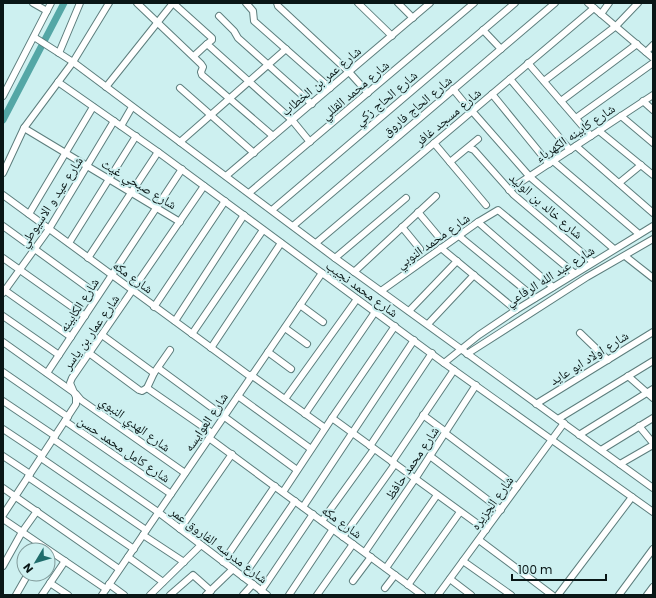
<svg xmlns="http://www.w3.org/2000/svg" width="656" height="598" font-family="Poppins,'Noto Naskh Arabic',sans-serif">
<rect width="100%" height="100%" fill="#cdf0f0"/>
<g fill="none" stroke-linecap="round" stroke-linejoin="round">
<path stroke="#54a7a6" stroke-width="7" d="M3,120L64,3"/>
<defs>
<g id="street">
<path d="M33,3L47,11"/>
<path d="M137,3L201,64L203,67L201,72L202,75L273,136"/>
<path d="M173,3L212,38V40L207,44L292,120L310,142"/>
<path d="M246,3L253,11L254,21L330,88"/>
<path d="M277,3L278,6L349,72L368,93"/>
<path d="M358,3L392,36"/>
<path d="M398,3L413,18"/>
<path d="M588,3L653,58"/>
<path d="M601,14L609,3"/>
<path d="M219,16L234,31L238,38L312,104"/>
<path d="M483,30L501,49"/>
<path d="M34,37L73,62L335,258L653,488"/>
<path d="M646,52L653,45"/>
<path d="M59,53L80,3"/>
<path d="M194,56L207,44"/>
<path d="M528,63L591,136"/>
<path d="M510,79L570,150"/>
<path d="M544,81L616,26L638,3"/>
<path d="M58,82L158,152L444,363L653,512"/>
<path d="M106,87L173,3"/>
<path d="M180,88L254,153"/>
<path d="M453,89L471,111"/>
<path d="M492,94L549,164"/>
<path d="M3,96L51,3"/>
<path d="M561,101L637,44"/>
<path d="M643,101L653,110"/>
<path d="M472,111L530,177L614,249"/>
<path d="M621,116L653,143"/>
<path d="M576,118L653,63"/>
<path d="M121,126L132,107"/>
<path d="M24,128L180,222"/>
<path d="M599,131L653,175"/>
<path d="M180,142L286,49"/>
<path d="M434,143L486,205"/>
<path d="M576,146L653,213"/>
<path d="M469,148L474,150L514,195L593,262"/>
<path d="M553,161L639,234"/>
<path d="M450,162L478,139"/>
<path d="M3,173L24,128L73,62L109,3"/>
<path d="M226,176L430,3"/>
<path d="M619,183L641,165"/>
<path d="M509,190L653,95"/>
<path d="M249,193L474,3"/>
<path d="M3,195L251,377"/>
<path d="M272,210L515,3"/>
<path d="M418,212L438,236"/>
<path d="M29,214L93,107"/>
<path d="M478,222L553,287"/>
<path d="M3,226L98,295"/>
<path d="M293,226L555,3"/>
<path d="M402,227L420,249"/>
<path d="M459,236L535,298"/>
<path d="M69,243L136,136"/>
<path d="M316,243L594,8"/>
<path d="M441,248L516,310"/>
<path d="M625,256L653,278"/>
<path d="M3,258L85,316"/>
<path d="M88,258L158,152"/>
<path d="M335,258L406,198"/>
<path d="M354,272L436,196"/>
<path d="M3,289L71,337"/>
<path d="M381,291L478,222L498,210L574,273"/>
<path d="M3,293L49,229L114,121"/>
<path d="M300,305L323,322"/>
<path d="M154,307L225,201"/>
<path d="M409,311L457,261"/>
<path d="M3,316L59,355"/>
<path d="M175,321L244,215"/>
<path d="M428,324L474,275"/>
<path d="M285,328L307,344"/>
<path d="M580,333L608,360"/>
<path d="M192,334L263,230"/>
<path d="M102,335L154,373"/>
<path d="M3,342L76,394L81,400L185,473"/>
<path d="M211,348L281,243"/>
<path d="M268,352L291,369"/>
<path d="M89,353L139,390L142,391L147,388L212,433"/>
<path d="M467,354L587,277L653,239"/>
<path d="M444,363L479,335L516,310L653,226"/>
<path d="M158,368L297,470"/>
<path d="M3,372L68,417"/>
<path d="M47,373L182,169"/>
<path d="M251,375L325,428"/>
<path d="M628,376L653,398"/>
<path d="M147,388L154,373L170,350"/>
<path d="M238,396L311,449"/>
<path d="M285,399L357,299"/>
<path d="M3,401L55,436"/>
<path d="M536,404L653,332"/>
<path d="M305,414L375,312"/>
<path d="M423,415L446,432"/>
<path d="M332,418L486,530"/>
<path d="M558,419L653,361"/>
<path d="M65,421L171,494"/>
<path d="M639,426L653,443"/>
<path d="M3,429L42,455"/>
<path d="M445,433L517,487"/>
<path d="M579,435L653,389"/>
<path d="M209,438L422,595"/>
<path d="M53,439L158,512L267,595"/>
<path d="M370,446L432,353"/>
<path d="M601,450L653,418"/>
<path d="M3,456L30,474"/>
<path d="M430,456L501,510"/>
<path d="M41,458L146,530"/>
<path d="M392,462L454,370"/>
<path d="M620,464L653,445"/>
<path d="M28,477L134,549"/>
<path d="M3,488L119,569"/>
<path d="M283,492L332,418L395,326"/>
<path d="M303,507L414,340"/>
<path d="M3,515L76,404V397L70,383L72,378L204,186"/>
<path d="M3,519L106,589"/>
<path d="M322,521L374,449"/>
<path d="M180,529L232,454"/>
<path d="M143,535L184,562"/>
<path d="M343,537L395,464"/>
<path d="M479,540L552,595"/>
<path d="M365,552L415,479L476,385"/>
<path d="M128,557L163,582"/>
<path d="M463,561L511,595"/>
<path d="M223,562L275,486"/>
<path d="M3,566L22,532L37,511"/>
<path d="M386,568L437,495"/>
<path d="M243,577L295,501"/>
<path d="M450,579L471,595"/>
<path d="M353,581L371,557"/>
<path d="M50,583L68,595"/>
<path d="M109,584L124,595"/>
<path d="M408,585L460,512"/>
<path d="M385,588L395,575"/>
<path d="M261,591L313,514"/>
<path d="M16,595L28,574"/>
<path d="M42,595L65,561"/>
<path d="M102,595L322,273"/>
<path d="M150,595L201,545"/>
<path d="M170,595L193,575L211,591"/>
<path d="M206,595L233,569"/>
<path d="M243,595L253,584"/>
<path d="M289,595L333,529"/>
<path d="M317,595L353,544"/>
<path d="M438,595L564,423"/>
<path d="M558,595L632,497"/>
<path d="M619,595L653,549"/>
<path d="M647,595L653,587"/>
</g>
</defs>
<use href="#street" stroke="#5d7e7d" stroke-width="8"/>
<use href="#street" stroke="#fff" stroke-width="6"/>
</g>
<g text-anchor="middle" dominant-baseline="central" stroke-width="4" stroke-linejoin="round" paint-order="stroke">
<g font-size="13" fill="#091616" stroke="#cdf0f0">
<text transform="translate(321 81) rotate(-40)">شارع عمر بن الخطاب</text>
<text transform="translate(355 90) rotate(-40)">شارع محمد القللي</text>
<text transform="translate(386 98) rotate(-40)">شارع الحاج زكي</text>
<text transform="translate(417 106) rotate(-40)">شارع الحاج فاروق</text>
<text transform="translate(448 117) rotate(-40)">شارع مسجد غافر</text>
<text transform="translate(575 133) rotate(-34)">شارع كابينه الكهرباء</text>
<text transform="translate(139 184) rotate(31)">شارع صبحي غيث</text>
<text transform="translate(51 202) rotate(-57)">شارع عيد و الاسيوطي</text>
<text transform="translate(546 206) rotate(41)">شارع خالد بن الوليد</text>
<text transform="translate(433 241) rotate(-35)">شارع محمد النوبي</text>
<text transform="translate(550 276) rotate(-32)">شارع عبد الله الرفاعي</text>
<text transform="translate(133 277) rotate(36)">شارع مكه</text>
<text transform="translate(362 289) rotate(36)">شارع محمد نجيب</text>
<text transform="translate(79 305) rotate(-57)">شارع الكابينه</text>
<text transform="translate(91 332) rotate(-55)">شارع عمار بن ياسر</text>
<text transform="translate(589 358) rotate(-32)">شارع اولاد ابو عايد</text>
<text transform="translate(206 422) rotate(-56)">شارع العوايسه</text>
<text transform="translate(135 424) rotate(36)">شارع الهدي النبوي</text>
<text transform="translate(124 449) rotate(34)">شارع كامل محمد حسن</text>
<text transform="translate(412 463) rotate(-56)">شارع محمد حافظ</text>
<text transform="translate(492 503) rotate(-54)">شارع الجزيره</text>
<text transform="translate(342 522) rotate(36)">شارع مكه</text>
<text transform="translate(219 545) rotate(37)">شارع مدرسه الفاروق عمر</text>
</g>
</g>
<rect width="656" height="598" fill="none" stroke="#091616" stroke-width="8"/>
<g transform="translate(36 562) rotate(232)"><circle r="19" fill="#cdf0f0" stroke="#7f9999"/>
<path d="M0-3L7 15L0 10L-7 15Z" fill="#1f6c6b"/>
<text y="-6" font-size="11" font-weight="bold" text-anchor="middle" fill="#091616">N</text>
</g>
<path d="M512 574v6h94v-6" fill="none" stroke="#091616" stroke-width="2"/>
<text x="518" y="574" font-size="12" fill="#091616" stroke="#cdf0f0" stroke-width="3" paint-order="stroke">100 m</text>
</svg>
